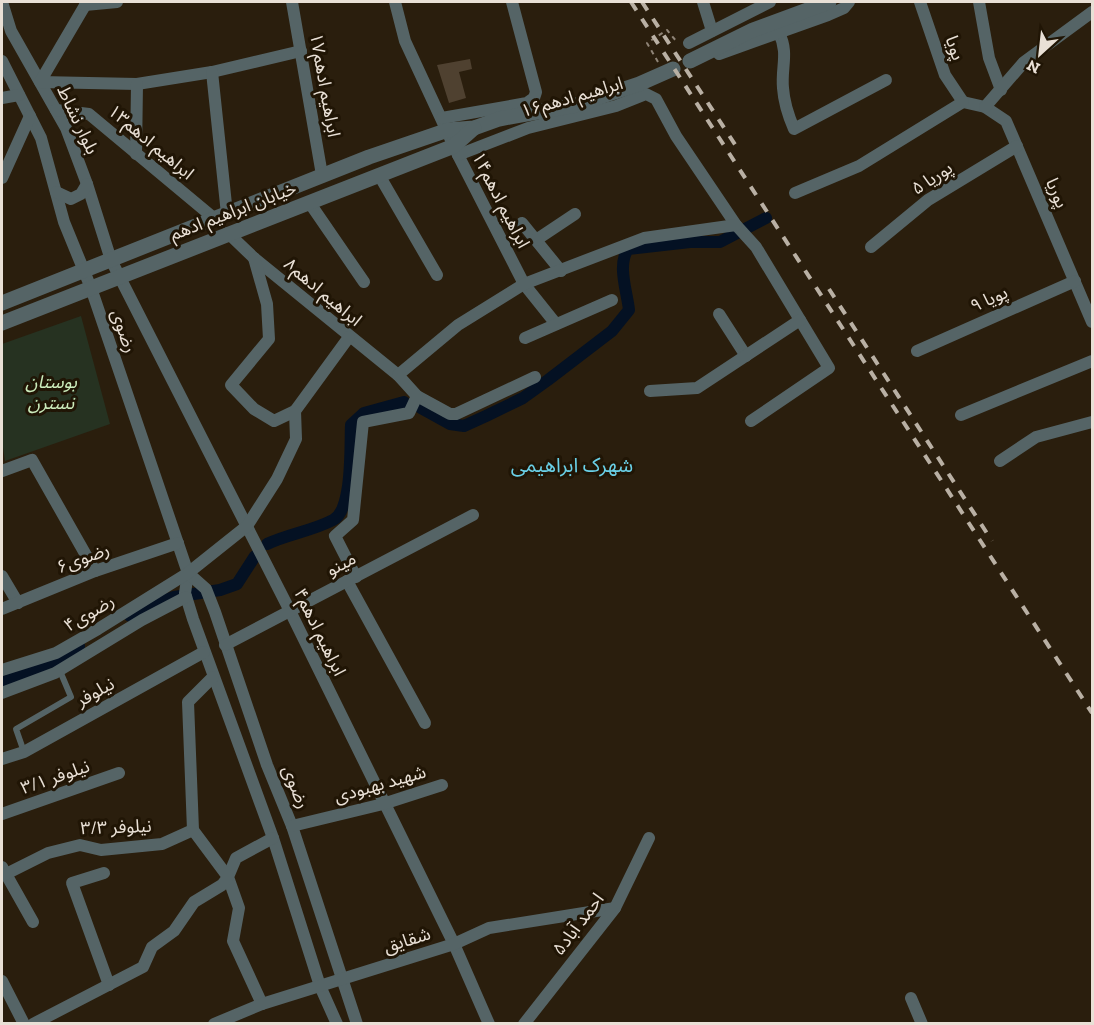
<svg xmlns="http://www.w3.org/2000/svg" width="1094" height="1025" font-family="'Zilla Slab','Noto Sans Arabic',serif">
<rect width="100%" height="100%" fill="#2a1e0d"/>
<path fill="#263221" d="M81,316L110,424L5,461L2,441V344Z"/>
<g fill="none" stroke-linecap="round" stroke-linejoin="round">
<g stroke="#041123" stroke-width="12">
<path d="M421,408L450,424L464,426L486,416L523,398L548,380L612,331L629,310C627,291 617,265 628,249L690,242H720L766,218"/>
<path d="M267,544C288,534 312,531 333,520C353,510 350,446 351,425L364,413L404,402"/>
<path d="M130,616L145,607L174,597L220,590L237,584L255,556"/>
<path d="M2,683L56,660L79,646"/>
</g>
</g>
<path fill="#4f4130" d="M470,59L472,69L459,72L466,98L449,103L437,65Z"/>
<g fill="none" stroke-linecap="round" stroke-linejoin="round">
<path stroke="#8f8477" stroke-width="2" stroke-dasharray="4.5 4.5" stroke-linecap="butt" d="M658,62L647,43L667,30L677,42"/>
<path stroke="#556466" stroke-width="6" d="M24,752L16,729L71,697L60,671"/>
<g stroke="#556466" stroke-width="12">
<path d="M2,2L11,31L66,128L87,184L111,260L290,611L454,944L489,1024"/>
<path d="M87,2L40,82L137,84L212,72L301,51"/>
<path d="M292,2L322,175"/>
<path d="M395,2L405,41L458,155L524,284L556,324"/>
<path d="M703,2L712,31"/>
<path d="M920,2L945,75L963,102"/>
<path d="M979,2L989,58L1001,90"/>
<path d="M85,5L117,2"/>
<path d="M779,33C789,53 781,67 783,88C784,103 788,115 794,129L886,80"/>
<path d="M689,43L770,2"/>
<path d="M719,54L828,15L844,8L849,2"/>
<path d="M2,61L41,138L64,222L91,288L188,573L185,593L193,619L273,838L320,986L337,1024"/>
<path d="M212,72L227,214"/>
<path d="M2,98L19,95"/>
<path d="M963,102L985,107L1006,121L1092,322"/>
<path d="M985,107L1024,62L1092,12"/>
<path d="M56,110L89,114L215,219"/>
<path d="M442,118L527,103L534,98L536,92L512,2"/>
<path d="M136,154L137,84"/>
<path d="M458,155L528,128L616,106L646,94L656,99L676,136L736,225L756,247L829,368L751,421"/>
<path d="M379,175L437,275"/>
<path d="M2,178L30,116"/>
<path d="M56,192L71,199L81,194L87,184"/>
<path d="M795,193L859,166L963,102"/>
<path d="M309,202L364,282"/>
<path d="M522,223L561,271"/>
<path d="M228,233L254,258L398,375"/>
<path d="M536,240L575,214"/>
<path d="M871,247L928,200L1017,146"/>
<path d="M254,258L267,304L269,339L231,385L254,409L274,421L295,411"/>
<path d="M719,314L746,356"/>
<path d="M525,338L612,300"/>
<path d="M917,351L1075,281"/>
<path d="M650,391L697,388L800,320"/>
<path d="M417,396L450,414H456L535,377"/>
<path d="M961,415L1092,361"/>
<path d="M1000,461L1036,437L1092,422"/>
<path d="M2,471L32,460L95,571"/>
<path d="M188,573L206,589L215,612L267,765L292,826L357,1024"/>
<path d="M2,576L18,603"/>
<path d="M356,577L335,536L353,520L363,422L409,413L417,396L398,375L458,325L524,284L644,238L736,225"/>
<path d="M347,581L425,723"/>
<path d="M2,609L95,571L178,543"/>
<path d="M225,645L473,515"/>
<path d="M2,670L56,653L98,629L188,573L247,526L277,479L296,439L295,411L349,337"/>
<path d="M2,693L55,673L142,620L186,597"/>
<path d="M2,759L24,752L204,652"/>
<path d="M2,814L119,773"/>
<path d="M292,826L383,804L442,785"/>
<path d="M2,867L33,922"/>
<path d="M104,873L72,883L109,985"/>
<path d="M6,874L48,853L80,845L101,850L162,844L193,830"/>
<path d="M2,981L24,1024"/>
<path d="M911,998L922,1024"/>
<path d="M262,1004L233,941L239,908L228,877L236,858L273,838"/>
<path d="M33,1024L143,967L152,947L174,931L194,902L222,885L228,877L193,830L188,702L213,677"/>
<path d="M214,1024L262,1004L454,944L489,928L615,908"/>
<path d="M524,1024L615,908L649,838"/>
</g>
<g stroke="#556466" stroke-width="15">
<path d="M690,61L753,30L829,2"/>
<path d="M2,303L369,157L448,130L474,128L499,119L576,105L639,84L673,69"/>
<path d="M2,323L454,146L474,128"/>
</g>
<g stroke="#b9b0a4" stroke-width="4" stroke-dasharray="10 10" stroke-linecap="butt">
<path d="M631,2L1092,713"/>
<path d="M642,2L736,146"/>
<path d="M829,289L992,541"/>
</g>
</g>
<g text-anchor="middle" dominant-baseline="central" stroke-width="6" stroke-linejoin="round" paint-order="stroke">
<g font-size="18" fill="#e9e0d6" stroke="#201505">
<text transform="translate(955 48) rotate(71)">پویا</text>
<text transform="translate(325 85) rotate(80)">ابراهیم ادهم۱۷</text>
<text transform="translate(572 97) rotate(-16)">ابراهیم ادهم۱۶</text>
<text transform="translate(78 120) rotate(65)">بلوار نشاط</text>
<text transform="translate(151 142) rotate(40)">ابراهیم ادهم۱۳</text>
<text transform="translate(932 178) rotate(-33)">پوریا ۵</text>
<text transform="translate(1057 193) rotate(67)">پوریا</text>
<text transform="translate(501 200) rotate(63)">ابراهیم ادهم۱۴</text>
<text transform="translate(233 211) rotate(-21)">خیابان ابراهیم ادهم</text>
<text transform="translate(323 292) rotate(40)">ابراهیم ادهم۸</text>
<text transform="translate(989 299) rotate(-24)">پویا ۹</text>
<text transform="translate(124 331) rotate(71)">رضوی</text>
<text transform="translate(83 558) rotate(-21)">رضوی۶</text>
<text transform="translate(341 564) rotate(-28)">مینو</text>
<text transform="translate(89 613) rotate(-31)">رضوی۴</text>
<text transform="translate(320 632) rotate(64)">ابراهیم ادهم۴</text>
<text transform="translate(95 692) rotate(-29)">نیلوفر</text>
<text transform="translate(55 777) rotate(-19)">نیلوفر ۳/۱</text>
<text transform="translate(380 784) rotate(-16)">شهید بهبودی</text>
<text transform="translate(296 787) rotate(68)">رضوی</text>
<text transform="translate(116 827) rotate(-2)">نیلوفر ۳/۳</text>
<text transform="translate(578 924) rotate(-53)">احمد آباد۵</text>
<text transform="translate(407 940) rotate(-17)">شقایق</text>
</g>
<g font-size="18" font-style="italic" fill="#ccecbc" stroke="#201505">
<text x="51" y="382">بوستان<tspan x="51" dy="21">نسترن</tspan></text>
</g>
<g font-size="20" fill="#6ad0e7" stroke="#201505">
<text x="572" y="465">شهرک ابراهیمی</text>
</g>
</g>
<rect width="1094" height="1025" fill="none" stroke="#e9e0d6" stroke-width="6"/>
<g transform="translate(1040 54) rotate(207)" stroke="#201505" stroke-width="4.5" paint-order="stroke">
<path d="M0-4.5L10 22L0 15L-10 22Z" fill="#e9e0d6"/>
<text y="-9" font-size="16" font-weight="bold" text-anchor="middle" fill="#e9e0d6">N</text>
</g>
</svg>
